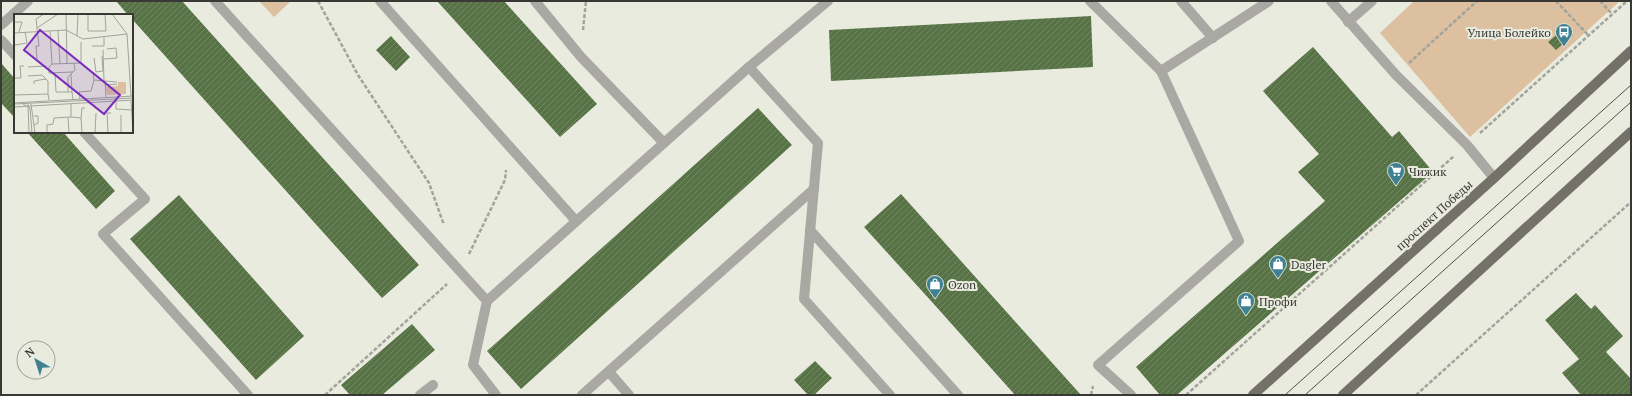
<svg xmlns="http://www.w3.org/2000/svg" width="1632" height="396" font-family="'PT Serif',serif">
<defs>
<pattern id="building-hatch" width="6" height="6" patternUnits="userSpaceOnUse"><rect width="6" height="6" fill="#577345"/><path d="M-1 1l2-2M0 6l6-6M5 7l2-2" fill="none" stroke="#728764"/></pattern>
</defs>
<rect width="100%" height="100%" fill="#e9ebdf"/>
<g fill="#dcc0a0">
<path d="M259,1H291L274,17Z"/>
<path d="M1414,1H1620L1470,137L1380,33Z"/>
</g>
<g fill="url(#building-hatch)">
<path d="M116,1H182L419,265L382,298L132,19V15H128Z"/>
<path d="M437,1H504L597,104L560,137Z"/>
<path d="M1091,16L1093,67L831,81L829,30Z"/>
<path d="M1566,27L1573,35L1556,50L1548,42Z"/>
<path d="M391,36L410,57L396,71L376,50Z"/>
<path d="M1313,47L1392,137L1399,131L1433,172L1177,395H1160L1136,367L1325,201L1298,172L1319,154L1263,91Z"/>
<path d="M1,63L15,79V118L1,103Z"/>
<path d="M758,108L792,145L521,389L487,351Z"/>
<path d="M27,132H63L115,191L96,209Z"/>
<path d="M901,194L1081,395H1015L932,302L864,227Z"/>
<path d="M179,195L304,336L256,380L130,239Z"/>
<path d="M1576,293L1591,309L1595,305L1623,336L1606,352L1631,379V395H1581L1562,373L1579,359L1545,320Z"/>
<path d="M412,324L435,350L382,395H350L341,385Z"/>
<path d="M815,361L832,378L814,395H808L794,380Z"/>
</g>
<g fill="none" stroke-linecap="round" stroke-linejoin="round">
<g stroke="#a2a39a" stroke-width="2.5" stroke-dasharray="4 2" stroke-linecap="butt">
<path d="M318,1L358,75L429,183L444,225"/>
<path d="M1556,1L1589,36"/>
<path d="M1600,1L1612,14"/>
<path d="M583,30L586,1"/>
<path d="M1409,63L1477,1"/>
<path d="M1480,133L1627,1"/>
<path d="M469,254L505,180L506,170"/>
<path d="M325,395L447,284"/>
<path d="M1091,395L1093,386"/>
<path d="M1186,395L1454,156"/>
<path d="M1416,395L1631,202"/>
</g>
<g stroke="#a9a8a3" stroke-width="10">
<path d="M215,1L487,301L749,67L828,1"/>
<path d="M380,1L576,221"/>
<path d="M535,1L581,57L664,143"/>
<path d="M1090,1L1161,71"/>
<path d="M1181,1L1213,38"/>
<path d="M1331,1L1396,75L1467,145L1494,178"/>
<path d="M1348,22L1372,1"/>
<path d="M1,40L15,55"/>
<path d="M749,67L818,143L804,299L890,395"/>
<path d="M84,132L145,199L103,234L248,395"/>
<path d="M810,230L958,395"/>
<path d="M487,301L473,365L496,395"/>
<path d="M609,372L629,395"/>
<path d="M420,395L433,385"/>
<path d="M582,395L814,189"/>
<path d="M1131,395L1098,365L1239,241L1161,71L1269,1"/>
</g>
<path stroke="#a9a8a3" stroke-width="10" d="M1,25L28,1"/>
<g stroke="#747169" stroke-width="10">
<path d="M1253,395L1494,178L1631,51"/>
<path d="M1343,395L1631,132"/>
</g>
<g stroke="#50504b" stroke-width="1">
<path d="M1285,395L1631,85"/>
<path d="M1305,395L1631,102"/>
</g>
</g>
<defs>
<symbol id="bus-pin" viewBox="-11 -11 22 30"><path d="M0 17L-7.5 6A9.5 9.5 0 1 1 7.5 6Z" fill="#3f8193" stroke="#e9ebdf"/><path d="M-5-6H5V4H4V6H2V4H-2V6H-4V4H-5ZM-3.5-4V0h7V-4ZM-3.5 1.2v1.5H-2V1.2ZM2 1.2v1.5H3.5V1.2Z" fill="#fff"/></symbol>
<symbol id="supermarket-pin" viewBox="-11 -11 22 30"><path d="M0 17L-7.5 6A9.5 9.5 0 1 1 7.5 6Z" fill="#3f8193" stroke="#e9ebdf"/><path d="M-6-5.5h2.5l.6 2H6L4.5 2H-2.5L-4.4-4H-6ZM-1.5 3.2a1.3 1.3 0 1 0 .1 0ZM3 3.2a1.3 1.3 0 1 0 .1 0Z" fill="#fff"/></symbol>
<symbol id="shop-pin" viewBox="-11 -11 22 30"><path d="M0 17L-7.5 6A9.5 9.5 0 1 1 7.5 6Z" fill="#3f8193" stroke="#e9ebdf"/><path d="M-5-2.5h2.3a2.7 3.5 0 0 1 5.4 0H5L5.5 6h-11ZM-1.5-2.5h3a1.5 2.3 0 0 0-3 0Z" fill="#fff"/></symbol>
</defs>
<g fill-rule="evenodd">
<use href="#bus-pin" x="1554" y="22" width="20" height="27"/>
<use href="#supermarket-pin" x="1386" y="161" width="20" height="27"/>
<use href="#shop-pin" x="1268" y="254" width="20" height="27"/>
<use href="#shop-pin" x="925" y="274" width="20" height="27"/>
<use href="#shop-pin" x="1236" y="291" width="20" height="27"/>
</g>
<g text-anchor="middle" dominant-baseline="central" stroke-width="4" stroke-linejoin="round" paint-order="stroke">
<g font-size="12" fill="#383834" stroke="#e9ebdf" text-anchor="start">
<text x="1551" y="32" text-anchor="end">Улица Болейко</text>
<text x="1409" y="171">Чижик</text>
<text x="1291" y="264">Dagler</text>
<text x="948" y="284">Ozon</text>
<text x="1259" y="301">Профи</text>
</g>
<g font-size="12" fill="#383834" stroke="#e9ebdf">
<text transform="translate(1434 215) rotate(-42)">проспект Победы</text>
</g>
</g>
<g transform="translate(14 14)">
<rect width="119" height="119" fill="#e9ebdf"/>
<path d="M104,68H112V80L93,81L92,73L104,72Z" fill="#dcc0a0"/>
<path fill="none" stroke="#a2a39b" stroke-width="1" d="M52,0L53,49M74,0V17H92M91,0L92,17M98,0L113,20L117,82M0,8H8L5,18M23,14L44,0M36,17L38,50L67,49L79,59L80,66M44,17L46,50M0,19L52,16L69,25L113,20M63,22L64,0M67,28V49M1,31L13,29L11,18M78,32H90V22M89,36L90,67M80,44L82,58L89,57L88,42M23,45L22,32H25L22,5L30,0M90,45L103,44L102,34L93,35M38,50L35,53V59L59,58M14,53L32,52M41,59L42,78H58L59,86M57,60L58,78M14,62L28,61L34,67V80M0,64H7L6,52H10M91,67L103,68M20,70V67L32,65M91,71L103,70M54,78V63L61,56L60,49M0,81L34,80L35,86M66,85L65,78L77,77L80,66L91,67L92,84M102,87V95L118,96M117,87L119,119M0,89L119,82M0,90L119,84M9,90L16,94L18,119M14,90L15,119M17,90L21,119M0,93L119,86M107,101V119M20,102H24V109L20,111M57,103L67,104L68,119M54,104L55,119M67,104L68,94H71M33,119V111L39,110L40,104L57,103V90M81,119L82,99M94,119L93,99H97"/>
<path fill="#7b2cbf" fill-opacity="0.15" stroke="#7b2cbf" stroke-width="2" d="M26,16L106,81L90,100L10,36Z"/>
<rect width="119" height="119" fill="none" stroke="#383834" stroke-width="2"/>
</g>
<rect width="1632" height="396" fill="none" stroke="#383834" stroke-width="4"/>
<g transform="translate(36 360) rotate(321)"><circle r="19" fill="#e9ebdf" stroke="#a2a39b"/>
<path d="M0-3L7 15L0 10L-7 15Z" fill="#3f8193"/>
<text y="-6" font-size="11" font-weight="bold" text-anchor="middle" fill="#383834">N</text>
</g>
</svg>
